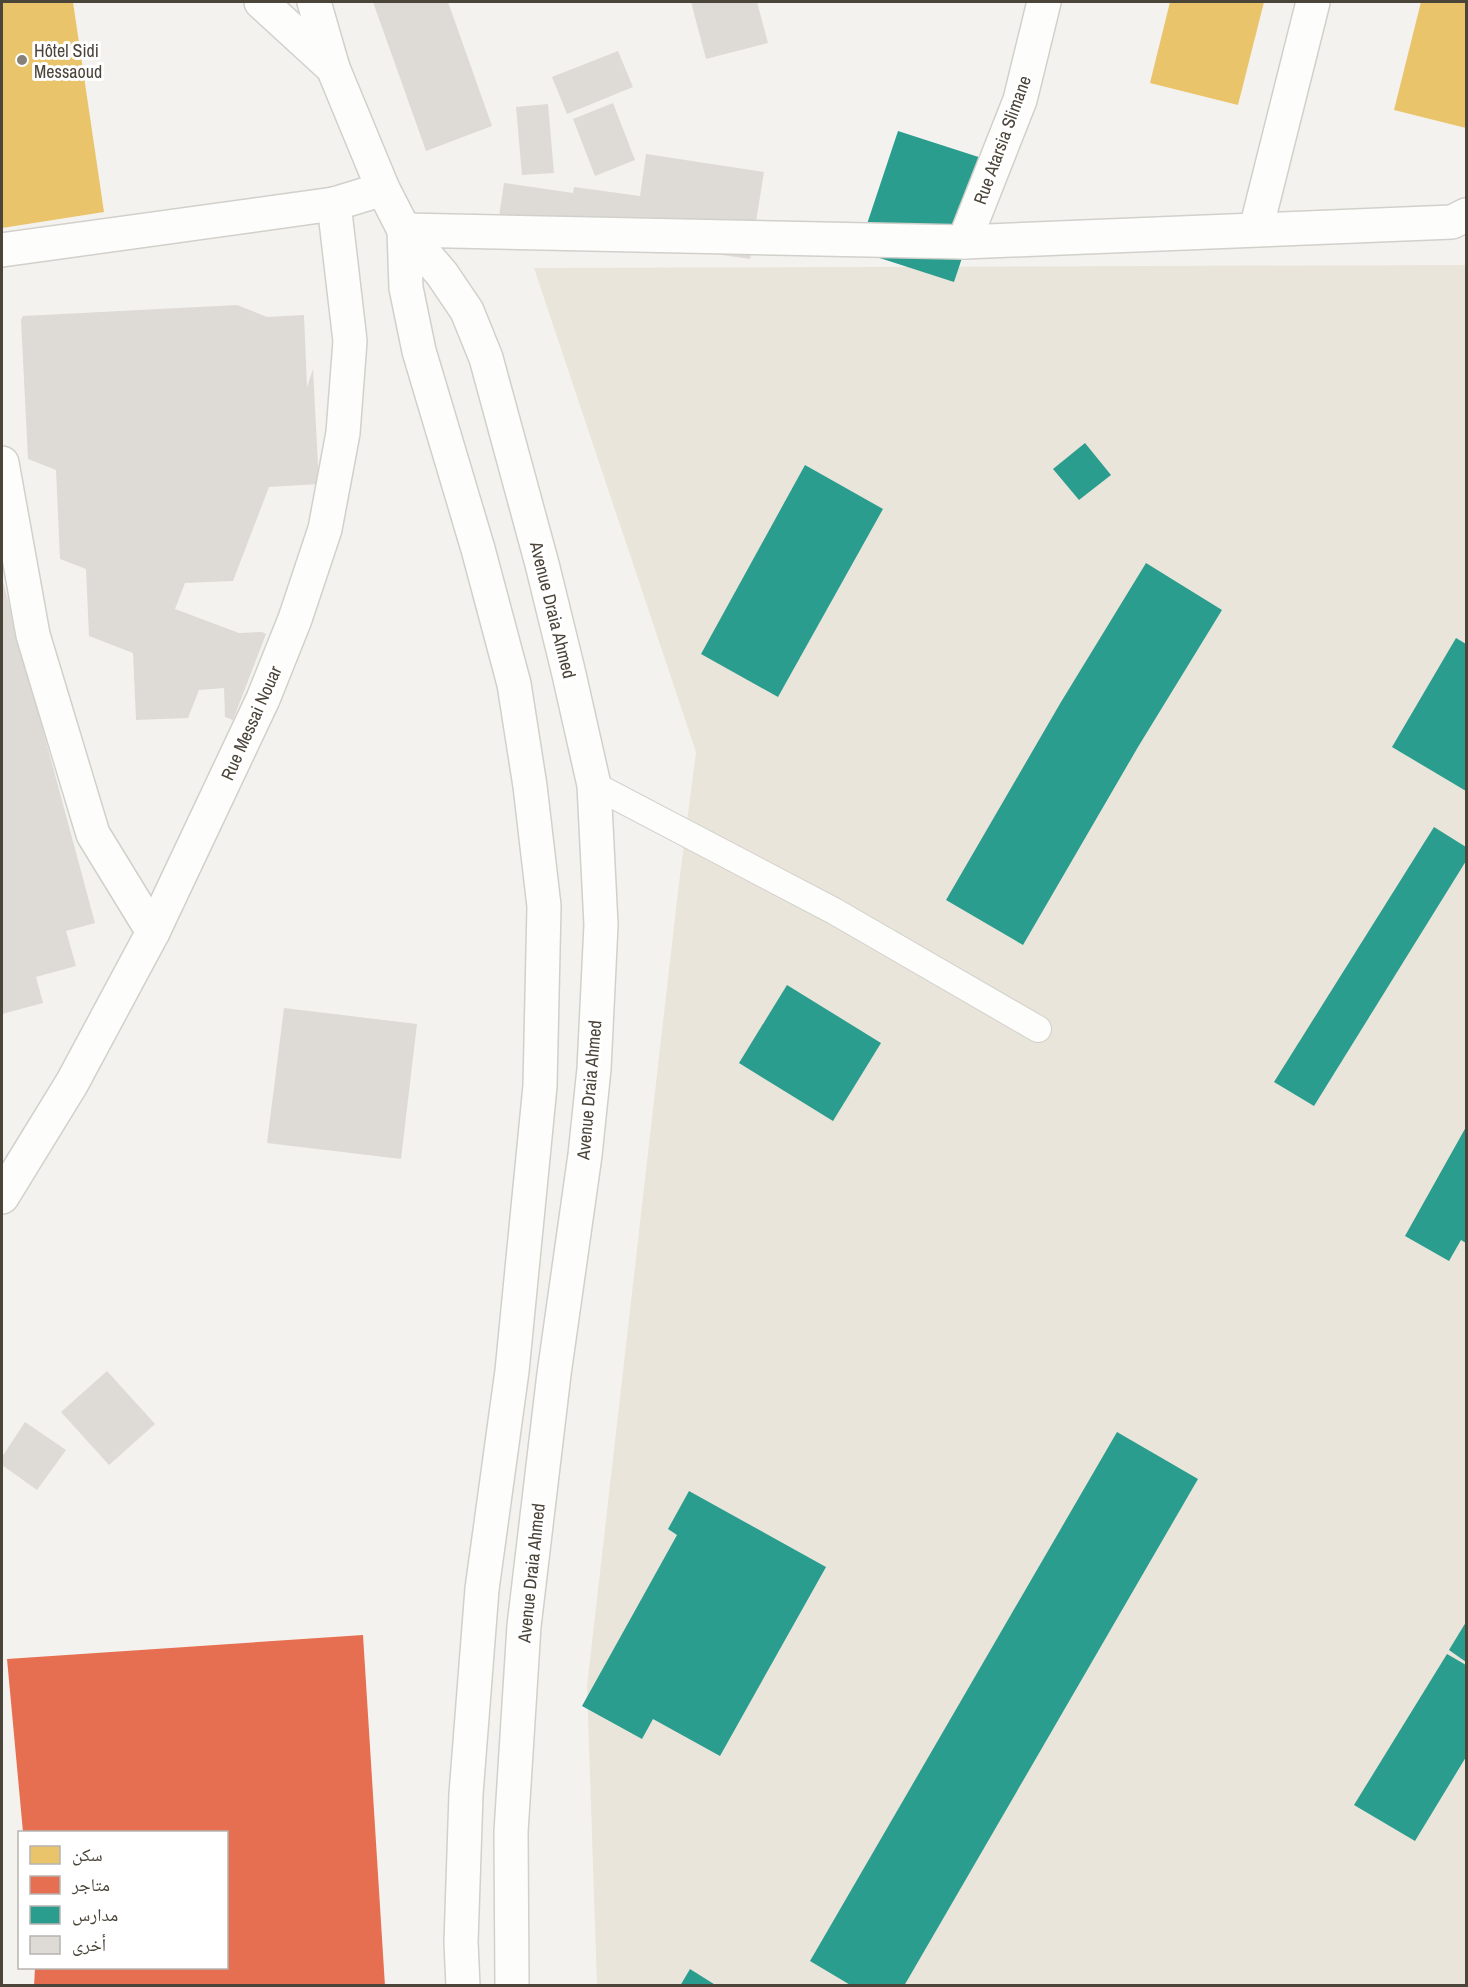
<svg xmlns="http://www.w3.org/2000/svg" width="1468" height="1987" font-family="'Archivo Narrow','Noto Naskh Arabic',sans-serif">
<rect width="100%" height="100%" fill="#f4f2ee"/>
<path fill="#eae5da" d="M1466,265V1985H597L587,1686L678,891L696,752L534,268Z"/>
<g fill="#e9c46a">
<path d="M2,2H73L104,212L2,228Z"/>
<path d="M1170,2H1264L1238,105L1150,83Z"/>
<path d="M1421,2H1466V128L1394,110Z"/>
</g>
<path fill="#e76f51" d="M363,1635L385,1986H34L35,1968H226V1832H23L7,1659Z"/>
<g fill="#2a9d8f">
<path d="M898,131L994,162L954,282L858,251Z"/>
<path d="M1085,443L1111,475L1079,500L1053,469Z"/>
<path d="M805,465L883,509L778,697L701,654Z"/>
<path d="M1146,563L1222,610L1138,747L1023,945L946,900L1061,702Z"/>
<path d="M1456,638L1466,644V791L1392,747Z"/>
<path d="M1434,827L1466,847V861L1314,1106L1274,1082Z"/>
<path d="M787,985L881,1043L833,1121L739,1063Z"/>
<path d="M1466,1127V1243L1461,1240L1449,1261L1405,1236Z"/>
<path d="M1117,1432L1198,1479L904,1986H852L810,1961Z"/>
<path d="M689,1491L826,1567L720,1756L653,1719L642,1739L582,1706L677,1535L668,1529Z"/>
<path d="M1466,1622V1662L1449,1650Z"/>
<path d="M1447,1654L1466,1665V1757L1415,1841L1354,1805Z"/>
<path d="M690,1969L717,1986H680Z"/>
</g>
<g fill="#dedbd6">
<path d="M373,2H448L492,126L426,151Z"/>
<path d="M691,2H757L768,43L706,59Z"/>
<path d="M618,51L633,87L567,114L552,77Z"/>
<path d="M613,103L635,160L595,176L573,119Z"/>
<path d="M548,104L554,173L522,175L516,107Z"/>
<path d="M646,154L764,172L750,259L498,223L504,183L573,193L574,187L640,196Z"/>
<path d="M237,305L267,317L304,315L307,387L313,369L319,484L269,487L233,581L185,583L175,609L239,633L262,632L266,634L233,720L225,717L224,688L199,690L188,718L136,720L133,653L89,636L86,569L60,559L56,470L28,459L21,320L23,316Z"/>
<path d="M2,578L95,923L66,931L76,966L36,977L43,1003L2,1014Z"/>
<path d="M284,1008L417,1024L401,1159L267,1143Z"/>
<path d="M107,1371L155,1424L109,1465L61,1412Z"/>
<path d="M25,1422L66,1450L37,1490L2,1465V1457Z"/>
</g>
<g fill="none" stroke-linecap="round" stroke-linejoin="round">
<defs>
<path id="service" d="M594,785L834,911L1038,1029"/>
<g id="minor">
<path d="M314,2L333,68"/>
<path d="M1256,229L1313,2"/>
<path d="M404,230L964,242L1452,222L1466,215"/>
<path d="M964,242L1020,100L1044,2"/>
<path d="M2,250L334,204L383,189"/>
<path d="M2,463L33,635L93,834L153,932"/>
<path d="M2,1197L72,1083L153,932L263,699L295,619L325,529L343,433L350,341L334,204"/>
</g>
<g id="tertiary">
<path d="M261,2L333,68L383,189L404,230L442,274L467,311L486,358L542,564L568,670L594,785L601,925L594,1069L585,1155L554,1374L524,1626L511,1832L512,1986"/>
<path d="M404,230L406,288L419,351L478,549L514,684L530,786L544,906L540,1086L512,1371L482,1589L466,1794L461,1942L463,1986"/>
</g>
</defs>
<use href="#service" stroke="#d2d0cb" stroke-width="28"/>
<use href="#minor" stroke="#d2d0cb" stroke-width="36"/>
<use href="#tertiary" stroke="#d2d0cb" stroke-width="36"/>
<use href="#service" stroke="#fdfdfc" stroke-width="26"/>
<use href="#minor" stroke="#fdfdfc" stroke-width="33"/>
<use href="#tertiary" stroke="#fdfdfc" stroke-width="33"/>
</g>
<circle fill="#868178" stroke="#fff" stroke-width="2" cx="22" cy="60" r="6"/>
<g text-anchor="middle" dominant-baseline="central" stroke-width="6" stroke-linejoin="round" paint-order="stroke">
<g font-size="18" fill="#4b4439" stroke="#fff" text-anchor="start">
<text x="34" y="50">Hôtel Sidi<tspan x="34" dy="21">Messaoud</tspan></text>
</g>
<g font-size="18" fill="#4b4439" stroke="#fff">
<text transform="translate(1002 140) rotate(-70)">Rue Atarsia Slimane</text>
<text transform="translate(553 610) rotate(76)">Avenue Draia Ahmed</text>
<text transform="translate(251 723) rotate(-66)">Rue Messai Nouar</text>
<text transform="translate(589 1090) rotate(-85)">Avenue Draia Ahmed</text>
<text transform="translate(531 1573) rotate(-84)">Avenue Draia Ahmed</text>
</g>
</g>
<rect width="1468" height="1987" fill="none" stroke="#4b4439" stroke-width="6"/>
<rect x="18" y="1831" width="210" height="138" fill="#ffffff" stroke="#b7b4b0" stroke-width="1.5"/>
<rect x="30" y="1846" width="30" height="18" fill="#e9c46a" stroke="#b7b4b0" stroke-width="1.5"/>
<text x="72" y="1861" font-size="18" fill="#4b4439">سكن</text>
<rect x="30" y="1876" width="30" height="18" fill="#e76f51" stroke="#b7b4b0" stroke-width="1.5"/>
<text x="72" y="1891" font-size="18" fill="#4b4439">متاجر</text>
<rect x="30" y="1906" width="30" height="18" fill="#2a9d8f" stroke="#b7b4b0" stroke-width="1.5"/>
<text x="72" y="1921" font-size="18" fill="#4b4439">مدارس</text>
<rect x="30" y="1936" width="30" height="18" fill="#dedbd6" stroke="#b7b4b0" stroke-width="1.5"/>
<text x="72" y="1951" font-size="18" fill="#4b4439">أخرى</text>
</svg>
